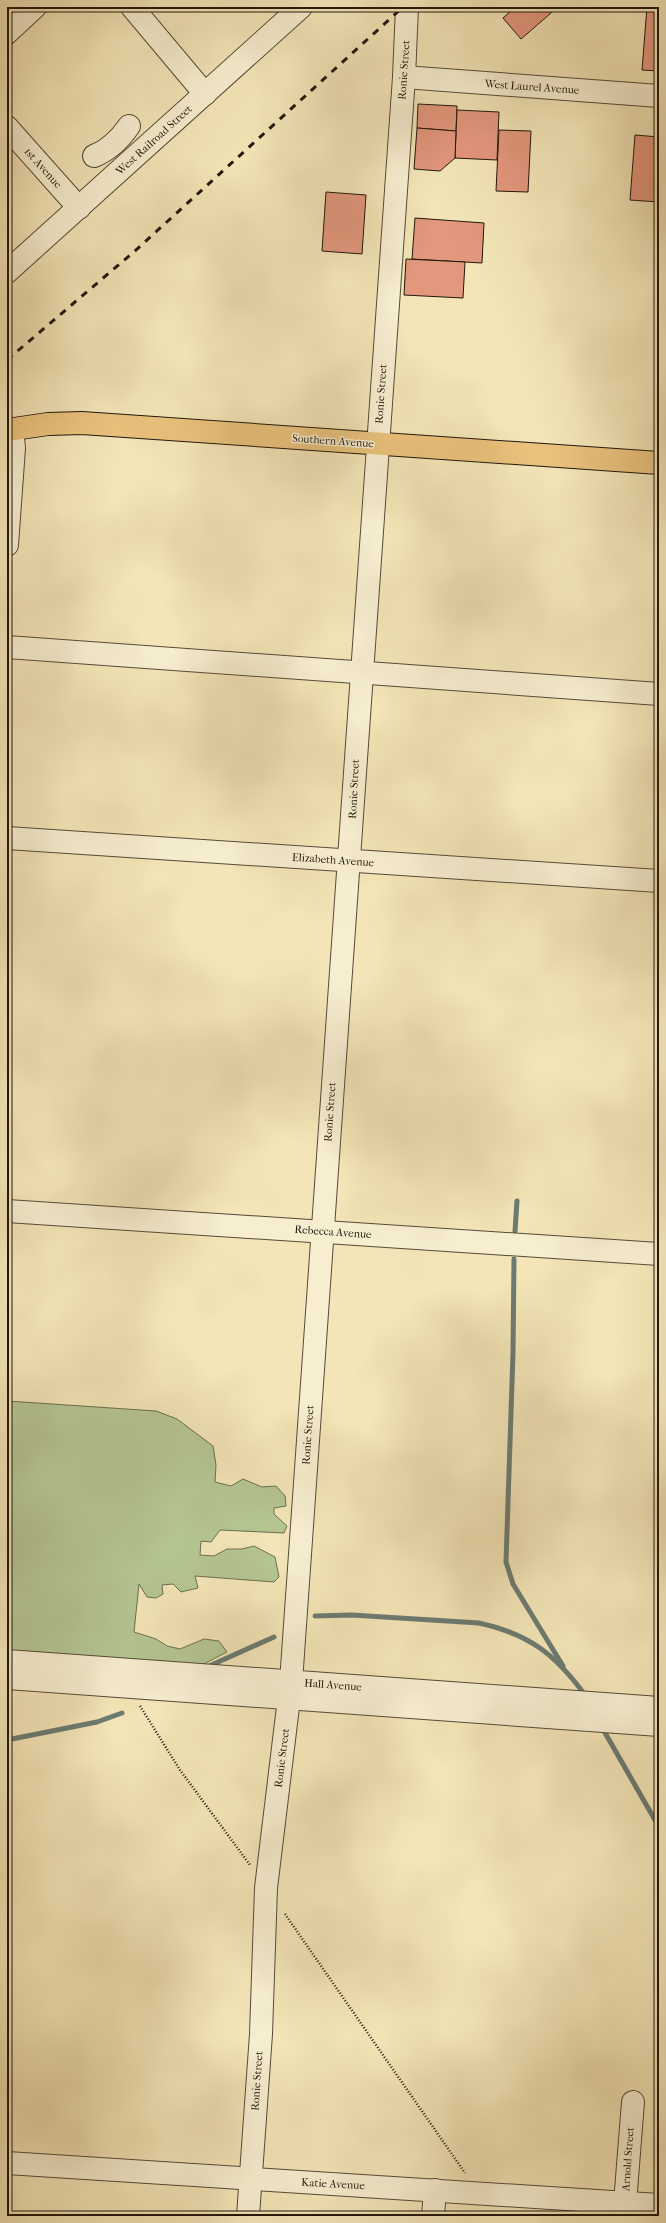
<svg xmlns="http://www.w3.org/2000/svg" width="666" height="2223" font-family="'IM FELL French Canon',serif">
<rect width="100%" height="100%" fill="#f3e5b7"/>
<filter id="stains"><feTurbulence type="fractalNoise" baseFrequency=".005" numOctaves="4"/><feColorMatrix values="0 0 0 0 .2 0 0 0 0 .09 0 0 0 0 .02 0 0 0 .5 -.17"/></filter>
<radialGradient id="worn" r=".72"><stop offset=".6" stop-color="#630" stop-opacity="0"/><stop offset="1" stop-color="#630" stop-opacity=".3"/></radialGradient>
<path fill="#b5c693" stroke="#6b6e50" d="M7,1401L156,1411L177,1419L213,1446L216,1465L215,1482L231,1486L243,1479L262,1487L276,1486L285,1496L286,1506L274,1508V1514L287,1526L284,1533L220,1530L211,1542L201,1541L200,1555L214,1556L227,1549H242L254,1546L275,1557L279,1577L274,1582L195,1576L198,1588L181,1592L173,1584L162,1585L163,1594L156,1598L147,1597L139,1584L134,1632L156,1639L167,1646L180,1649L204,1639L219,1641L227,1652L190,1671L7,1654Z"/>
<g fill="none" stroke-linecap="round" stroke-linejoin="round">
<g stroke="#6c7b72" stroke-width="5">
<path d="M515,1231L517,1201"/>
<path d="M514,1259L513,1353L506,1562L513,1584L563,1666"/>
<path d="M315,1616L352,1615L479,1623C529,1634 555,1654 585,1695"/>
<path d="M207,1667L274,1637"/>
<path d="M604,1731L659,1827"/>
<path d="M7,1740L97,1722L122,1713"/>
</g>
</g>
<g fill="#e3977d" stroke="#21170c">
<path d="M515,7H558L521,39L503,18Z"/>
<path d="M647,7H659V71L642,70Z"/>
<path d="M418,104L457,106L456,131L417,128Z"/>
<path d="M457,110L499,112L497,160L455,158Z"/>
<path d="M417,128L456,131L455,158L440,171L414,169Z"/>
<path d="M499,130L531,131L528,192L496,191Z"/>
<path d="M635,135L659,137V202L630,200Z"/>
<path d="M326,192L366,195L362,254L322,251Z"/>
<path d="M415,218L484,223L482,263L412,259Z"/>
<path d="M406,259L465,262L463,298L404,295Z"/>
</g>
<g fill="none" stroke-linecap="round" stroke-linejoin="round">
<defs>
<g id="minor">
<path d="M132,7L205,94"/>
<path d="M7,33L35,7"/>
<path d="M404,77L659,96"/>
<path d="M7,127L79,208"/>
<path d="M94,156C109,150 120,139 129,126"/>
<path d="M7,272L301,7"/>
<path d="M7,545L14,448L12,429"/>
<path d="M7,647L659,694"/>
<path d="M7,838L659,881"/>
<path d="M7,1211L659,1254"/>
<path d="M7,1661L659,1708"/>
<path d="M7,1678L659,1725"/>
<path d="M7,2163L659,2205"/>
<path d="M248,2216L261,2034L266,1888L291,1682L404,77L407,7"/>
<path d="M433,2216L435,2190"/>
<path d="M624,2216L633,2102"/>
</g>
<path id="major" d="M7,430L48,424L82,423L659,463"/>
</defs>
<use href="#minor" stroke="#564a37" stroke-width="24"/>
<use href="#major" stroke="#21170c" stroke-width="24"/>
<g stroke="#21170c" stroke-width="2.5" stroke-dasharray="1 2" stroke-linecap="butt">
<path d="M140,1706L180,1770L250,1865"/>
<path d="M285,1914L465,2173"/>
</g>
<use href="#minor" stroke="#f7eed0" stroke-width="22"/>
<use href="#major" stroke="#eac27c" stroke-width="22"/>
<path stroke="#21170c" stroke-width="3" stroke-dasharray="7 7" stroke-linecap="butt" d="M7,360L136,250L403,7"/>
</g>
<g text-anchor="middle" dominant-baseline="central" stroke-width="3" stroke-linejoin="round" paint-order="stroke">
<g font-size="11" fill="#21170c" stroke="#f7eed0">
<text transform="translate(404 70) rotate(-86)">Ronie Street</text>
<text transform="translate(532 87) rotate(4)">West Laurel Avenue</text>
<text transform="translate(154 140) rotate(-42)">West Railroad Street</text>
<text transform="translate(43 168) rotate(48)">1st Avenue</text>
<text transform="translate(381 394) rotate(-86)">Ronie Street</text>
<text transform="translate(333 441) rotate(4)">Southern Avenue</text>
<text transform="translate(354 789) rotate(-87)">Ronie Street</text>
<text transform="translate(333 860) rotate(4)">Elizabeth Avenue</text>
<text transform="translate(330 1112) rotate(-86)">Ronie Street</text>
<text transform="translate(333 1232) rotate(4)">Rebecca Avenue</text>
<text transform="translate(308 1435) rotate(-86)">Ronie Street</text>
<text transform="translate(333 1685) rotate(4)">Hall Avenue</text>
<text transform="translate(282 1758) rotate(-83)">Ronie Street</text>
<text transform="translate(257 2081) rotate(-86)">Ronie Street</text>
<text transform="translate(628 2159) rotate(-86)">Arnold Street</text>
<text transform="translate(333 2184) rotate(3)">Katie Avenue</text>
</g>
</g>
<rect width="666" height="2223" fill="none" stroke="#f3e5b7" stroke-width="24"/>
<rect x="8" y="8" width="650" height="2207" fill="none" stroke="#21170c" stroke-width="2"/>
<rect x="12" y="12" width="642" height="2199" fill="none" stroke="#21170c"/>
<rect width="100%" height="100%" filter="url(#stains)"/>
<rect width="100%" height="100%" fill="url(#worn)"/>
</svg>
